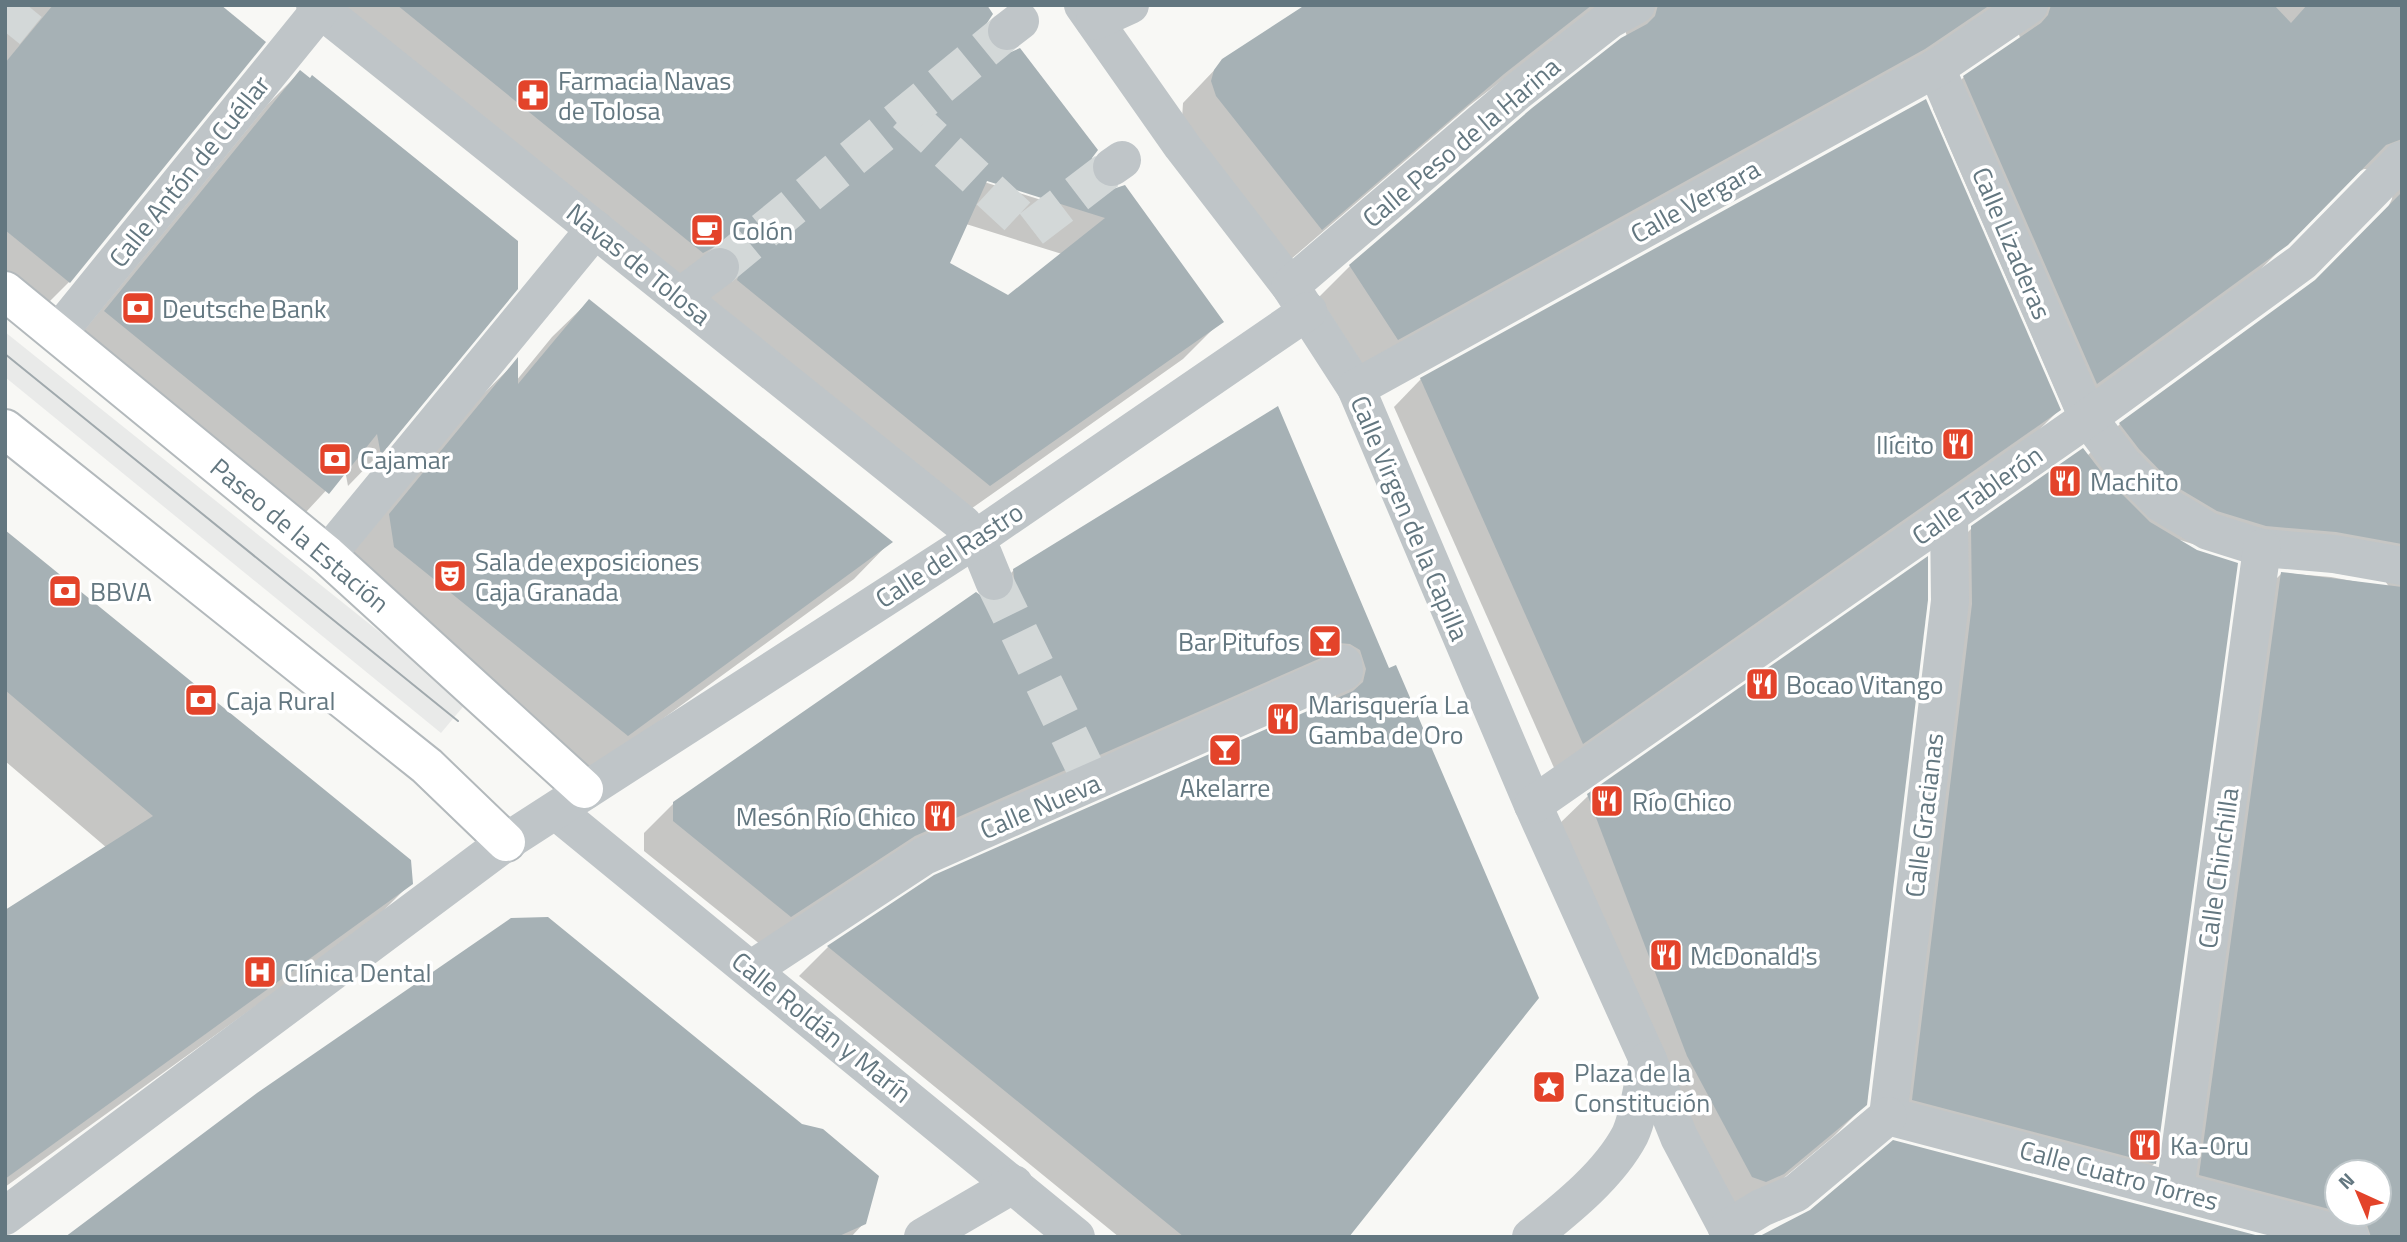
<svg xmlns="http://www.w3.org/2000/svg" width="2407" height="1242" font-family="'Titillium Web',sans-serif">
<rect width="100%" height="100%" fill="#f8f8f5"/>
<path fill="#e9eae9" d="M5,332L467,702L441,733L5,377Z"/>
<g fill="#0003" fill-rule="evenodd">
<path d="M5,5H218L69,282L36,315L5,290Z"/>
<path d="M312,5H985L984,35L988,45L1090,158L1088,168L1093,181L1221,321L1183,359L951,523ZM979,177L1054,200V204L978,180ZM966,224L1062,254L1008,297L948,263Z"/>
<path d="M1308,5H2402V1237H2286L2169,1206L2250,605L2282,573L2331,577L2390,588L2385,581L2234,557L2180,540L2155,1163L2129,1189L1887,1125L1946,554L1972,528L2087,456L2120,424L2317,280L2387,209L2392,199L2393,187L2376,170L2364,169L2355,174L2254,276L2066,414L1933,109L1964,77L2020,38L2016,24L1891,80L1366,370L1319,297L1350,266L1627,37L1624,25L1562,34L1470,105L1290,260L1182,119L1183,103L1223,61ZM2337,1172H2379V1214H2337Z"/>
<path d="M300,72L516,288L379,454L348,486L345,470L294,525L73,344L267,105Z"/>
<path d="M589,301L890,542L854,579L590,772L358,583L353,552L481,396L516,362V381L552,337Z"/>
<path d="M1421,379L2059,410L2031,438L1555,770L1394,407Z"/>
<path d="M1277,409L1388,670L1346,1237H1119L799,976L828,947L935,877L1337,700L1331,680L761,945L644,851V833L674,803L984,600L1014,570Z"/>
<path d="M5,532L411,883L372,922L5,1187V914L107,848L5,761Z"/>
<path d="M1589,795L1866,1104L1833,1137L1750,1206L1720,1209L1556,827Z"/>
<path d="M864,1223L851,1237H389Z"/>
</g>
<g fill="#a6b1b5" fill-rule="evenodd">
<path d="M53,5H221L266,42L70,283L5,230V63Z"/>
<path d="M397,5H987L993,14L987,23L985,35L989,44L999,51L1011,52L1020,48L1098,150L1092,158L1090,168L1095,180L1102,186L1113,189L1125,185L1224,322L990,486L737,280L742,265L737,253L728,247L718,245L703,253ZM987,181L1105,218L1008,295L950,263Z"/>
<path d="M1305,5H1592L1504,74L1322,230L1216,96L1211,81L1214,70L1222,59Z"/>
<path d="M1658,5H1990L1925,49L1398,340L1349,265L1532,108L1621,38L1647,24L1655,16Z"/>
<path d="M2051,5H2274L2291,23L2307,5H2402V139L2386,145L2288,245L2097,384L1963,76L2041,23L2048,15Z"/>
<path d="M300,70L310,78L312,75L518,241V289L381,455L377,434L329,494L104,311Z"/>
<path d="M1926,99L2061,410L1583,744L1420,378Z"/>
<path d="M2402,192V544L2336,532L2266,526L2217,511L2175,486L2139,449L2119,423L2315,280Z"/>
<path d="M589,299L893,542L628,736L394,547L389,514L518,357V384Z"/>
<path d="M1278,406L1389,668L1396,665L1539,998L1349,1237H1184L827,946L934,875L1353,691L1363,682L1366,669L1360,650L1350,644L1339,643L1329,647L1323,657L915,836L791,917L673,821V802L976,592L990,602L1003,601L1012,594L1015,585L1013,569Z"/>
<path d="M2083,448L2106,478L2150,522L2197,550L2238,563L2156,1164L1912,1100L1972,604L1971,526Z"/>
<path d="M5,530L411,860L413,884L5,1179V910L153,816L5,690Z"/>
<path d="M1928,556V600L1867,1105L1784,1174L1766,1182L1752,1177L1687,1056L1587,794Z"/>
<path d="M2281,572L2402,587V1237H2371L2366,1222L2349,1214H2379V1172H2337V1211L2199,1175Z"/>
<path d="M548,917L802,1124L823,1129L879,1176L866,1224L837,1237H65L257,1093L511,918Z"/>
<path d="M1893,1140L2263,1237H1758L1810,1210Z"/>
</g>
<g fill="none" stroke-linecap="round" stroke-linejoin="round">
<g stroke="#d3d8d8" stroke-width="38" stroke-dasharray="38 19" stroke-linecap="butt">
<path d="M5,32L27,5"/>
<path d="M906,113L1031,229L1112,167"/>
<path d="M720,267L1007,31"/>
<path d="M994,581L1085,768"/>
</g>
<defs>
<g id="major">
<path d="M5,291L327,555L584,789"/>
<path d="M5,429L427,766L506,842"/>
</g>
</defs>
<use href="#major" stroke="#b3b9bc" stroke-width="42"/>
<g stroke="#bfc5c8" stroke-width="38">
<path d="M315,5L963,524"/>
<path d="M1083,5L1182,146L1290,286L1356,388L1533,805L1648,1060L1679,1137L1732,1237"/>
<path d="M1095,21L1130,5"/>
<path d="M1007,31L1020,21"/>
<path d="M1936,68L2088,418L2122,463L2161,503L2208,531L2262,548L2334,554L2402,566"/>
<path d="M1112,167L1122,160"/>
<path d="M1290,286L1518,91L1609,20L1636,5"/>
<path d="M680,297L720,267"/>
<path d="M58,333L320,10"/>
<path d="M1356,388L1936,68L2029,5"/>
<path d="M983,554L994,581"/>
<path d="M327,555L595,229"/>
<path d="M1533,805L2088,418L2302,262L2402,160"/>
<path d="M567,820L1076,1237"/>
<path d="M752,969L924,856L1344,671L1343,664"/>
<path d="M1888,1116L1950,601L1949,514"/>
<path d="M1888,1116L2350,1237"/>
<path d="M2175,1189L2262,548"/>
<path d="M5,1216L506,842L974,540L1308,311"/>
<path d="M1727,1229L1761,1208L1796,1193L1888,1116"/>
<path d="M923,1237L1014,1184"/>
<path d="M1531,1237C1566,1209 1609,1175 1630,1135C1640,1113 1642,1083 1648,1060"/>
</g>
<use href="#major" stroke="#fff" stroke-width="38"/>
<path stroke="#a0a9ad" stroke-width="2" d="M5,354L458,721"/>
</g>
<defs>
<symbol id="pharmacy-square" viewBox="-11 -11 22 22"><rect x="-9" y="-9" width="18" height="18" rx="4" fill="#e3432a" stroke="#fff"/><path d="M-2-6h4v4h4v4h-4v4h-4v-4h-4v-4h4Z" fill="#fff"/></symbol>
<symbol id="cafe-square" viewBox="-11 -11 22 22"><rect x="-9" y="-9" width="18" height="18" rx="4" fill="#e3432a" stroke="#fff"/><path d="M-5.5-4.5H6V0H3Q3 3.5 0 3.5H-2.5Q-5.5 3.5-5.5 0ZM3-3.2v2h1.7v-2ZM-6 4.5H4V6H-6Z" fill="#fff"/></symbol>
<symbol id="bank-square" viewBox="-11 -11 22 22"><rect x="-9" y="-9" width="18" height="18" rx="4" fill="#e3432a" stroke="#fff"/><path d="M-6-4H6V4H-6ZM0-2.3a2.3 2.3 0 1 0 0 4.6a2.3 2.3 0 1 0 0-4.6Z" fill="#fff"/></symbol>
<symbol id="restaurant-square" viewBox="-11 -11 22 22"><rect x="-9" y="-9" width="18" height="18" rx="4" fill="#e3432a" stroke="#fff"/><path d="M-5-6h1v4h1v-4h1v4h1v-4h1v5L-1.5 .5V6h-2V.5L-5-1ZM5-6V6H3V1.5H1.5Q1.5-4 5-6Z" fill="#fff"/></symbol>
<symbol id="theatre-square" viewBox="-11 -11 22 22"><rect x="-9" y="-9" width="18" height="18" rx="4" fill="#e3432a" stroke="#fff"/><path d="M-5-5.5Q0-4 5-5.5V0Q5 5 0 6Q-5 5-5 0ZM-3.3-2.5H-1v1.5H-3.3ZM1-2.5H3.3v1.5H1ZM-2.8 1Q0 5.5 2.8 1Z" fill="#fff"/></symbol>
<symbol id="bar-square" viewBox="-11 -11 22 22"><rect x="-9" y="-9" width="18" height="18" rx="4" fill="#e3432a" stroke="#fff"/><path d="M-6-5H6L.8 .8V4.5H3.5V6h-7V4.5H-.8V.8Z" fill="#fff"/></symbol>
<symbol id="hospital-square" viewBox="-11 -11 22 22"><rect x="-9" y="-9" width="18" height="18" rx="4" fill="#e3432a" stroke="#fff"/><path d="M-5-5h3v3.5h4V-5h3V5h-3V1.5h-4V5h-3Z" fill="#fff"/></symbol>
<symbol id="sight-square" viewBox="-11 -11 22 22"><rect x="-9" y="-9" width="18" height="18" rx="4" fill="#e3432a" stroke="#fff"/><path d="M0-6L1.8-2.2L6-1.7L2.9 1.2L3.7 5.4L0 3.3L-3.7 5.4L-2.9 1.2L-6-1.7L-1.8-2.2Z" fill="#fff"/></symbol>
</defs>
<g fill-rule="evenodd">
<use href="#pharmacy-square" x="514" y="76" width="38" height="38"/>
<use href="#cafe-square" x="688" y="211" width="38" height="38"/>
<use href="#bank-square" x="119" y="289" width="38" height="38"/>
<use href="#restaurant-square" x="1939" y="425" width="38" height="38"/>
<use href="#bank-square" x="316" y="440" width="38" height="38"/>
<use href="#restaurant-square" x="2046" y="462" width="38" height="38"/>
<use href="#theatre-square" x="431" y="557" width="38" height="38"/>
<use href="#bank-square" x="46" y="572" width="38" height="38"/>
<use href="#bar-square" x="1306" y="622" width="38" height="38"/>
<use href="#restaurant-square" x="1743" y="665" width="38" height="38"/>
<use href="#bank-square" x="182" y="681" width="38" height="38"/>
<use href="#restaurant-square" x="1264" y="700" width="38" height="38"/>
<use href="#bar-square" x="1206" y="731" width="38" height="38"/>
<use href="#restaurant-square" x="1588" y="782" width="38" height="38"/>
<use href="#restaurant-square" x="921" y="797" width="38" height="38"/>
<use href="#restaurant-square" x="1647" y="936" width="38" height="38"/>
<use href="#hospital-square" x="241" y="953" width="38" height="38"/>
<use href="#sight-square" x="1530" y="1068" width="38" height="38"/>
<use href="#restaurant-square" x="2126" y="1126" width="38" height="38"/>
</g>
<g text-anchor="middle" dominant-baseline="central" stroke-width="7" stroke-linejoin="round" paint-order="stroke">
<g font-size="26" fill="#637780" stroke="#fff" text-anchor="start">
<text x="558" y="80">Farmacia Navas<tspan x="558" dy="30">de Tolosa</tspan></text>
<text x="732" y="230">Colón</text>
<text x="162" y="308">Deutsche Bank</text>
<text x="1934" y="444" text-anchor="end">Ilícito</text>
<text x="360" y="459">Cajamar</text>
<text x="2090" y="481">Machito</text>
<text x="475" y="561">Sala de exposiciones<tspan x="475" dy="30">Caja Granada</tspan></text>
<text x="90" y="591">BBVA</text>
<text x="1300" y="641" text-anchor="end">Bar Pitufos</text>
<text x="1786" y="684">Bocao Vitango</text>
<text x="226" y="700">Caja Rural</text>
<text x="1308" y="704">Marisquería La<tspan x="1308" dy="30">Gamba de Oro</tspan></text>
<text x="1225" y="787" text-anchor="middle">Akelarre</text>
<text x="1632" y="801">Río Chico</text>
<text x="916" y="816" text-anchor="end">Mesón Río Chico</text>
<text x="1690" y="955">McDonald's</text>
<text x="284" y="972">Clínica Dental</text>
<text x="1574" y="1072">Plaza de la<tspan x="1574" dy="30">Constitución</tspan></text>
<text x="2170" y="1145">Ka-Oru</text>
</g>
<g font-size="26" fill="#637780" stroke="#fff">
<text transform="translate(1461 142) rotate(-40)">Calle Peso de la Harina</text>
<text transform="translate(189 171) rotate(-51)">Calle Antón de Cuéllar</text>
<text transform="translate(1695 201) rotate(-29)">Calle Vergara</text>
<text transform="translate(2012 243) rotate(67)">Calle Lizaderas</text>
<text transform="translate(639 264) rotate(39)">Navas de Tolosa</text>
<text transform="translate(1977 495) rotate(-35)">Calle Tablerón</text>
<text transform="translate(1410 518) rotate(67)">Calle Virgen de la Capilla</text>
<text transform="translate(300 535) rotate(40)">Paseo de la Estación</text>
<text transform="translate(949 555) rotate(-33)">Calle del Rastro</text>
<text transform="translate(1040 806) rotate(-23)">Calle Nueva</text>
<text transform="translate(1924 815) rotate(-83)">Calle Gracianas</text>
<text transform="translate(2218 868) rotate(-82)">Calle Chinchilla</text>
<text transform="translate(822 1027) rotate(39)">Calle Roldán y Marín</text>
<text transform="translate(2119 1175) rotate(15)">Calle Cuatro Torres</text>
</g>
</g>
<rect width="2407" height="1242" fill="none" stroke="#637780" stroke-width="14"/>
<g transform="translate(2358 1193) rotate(316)"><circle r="33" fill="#ffffff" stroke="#c1c9cc" stroke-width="2"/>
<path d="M0-5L12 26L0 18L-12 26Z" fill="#e3432a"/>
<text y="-10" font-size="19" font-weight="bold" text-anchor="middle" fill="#637780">N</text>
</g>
</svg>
